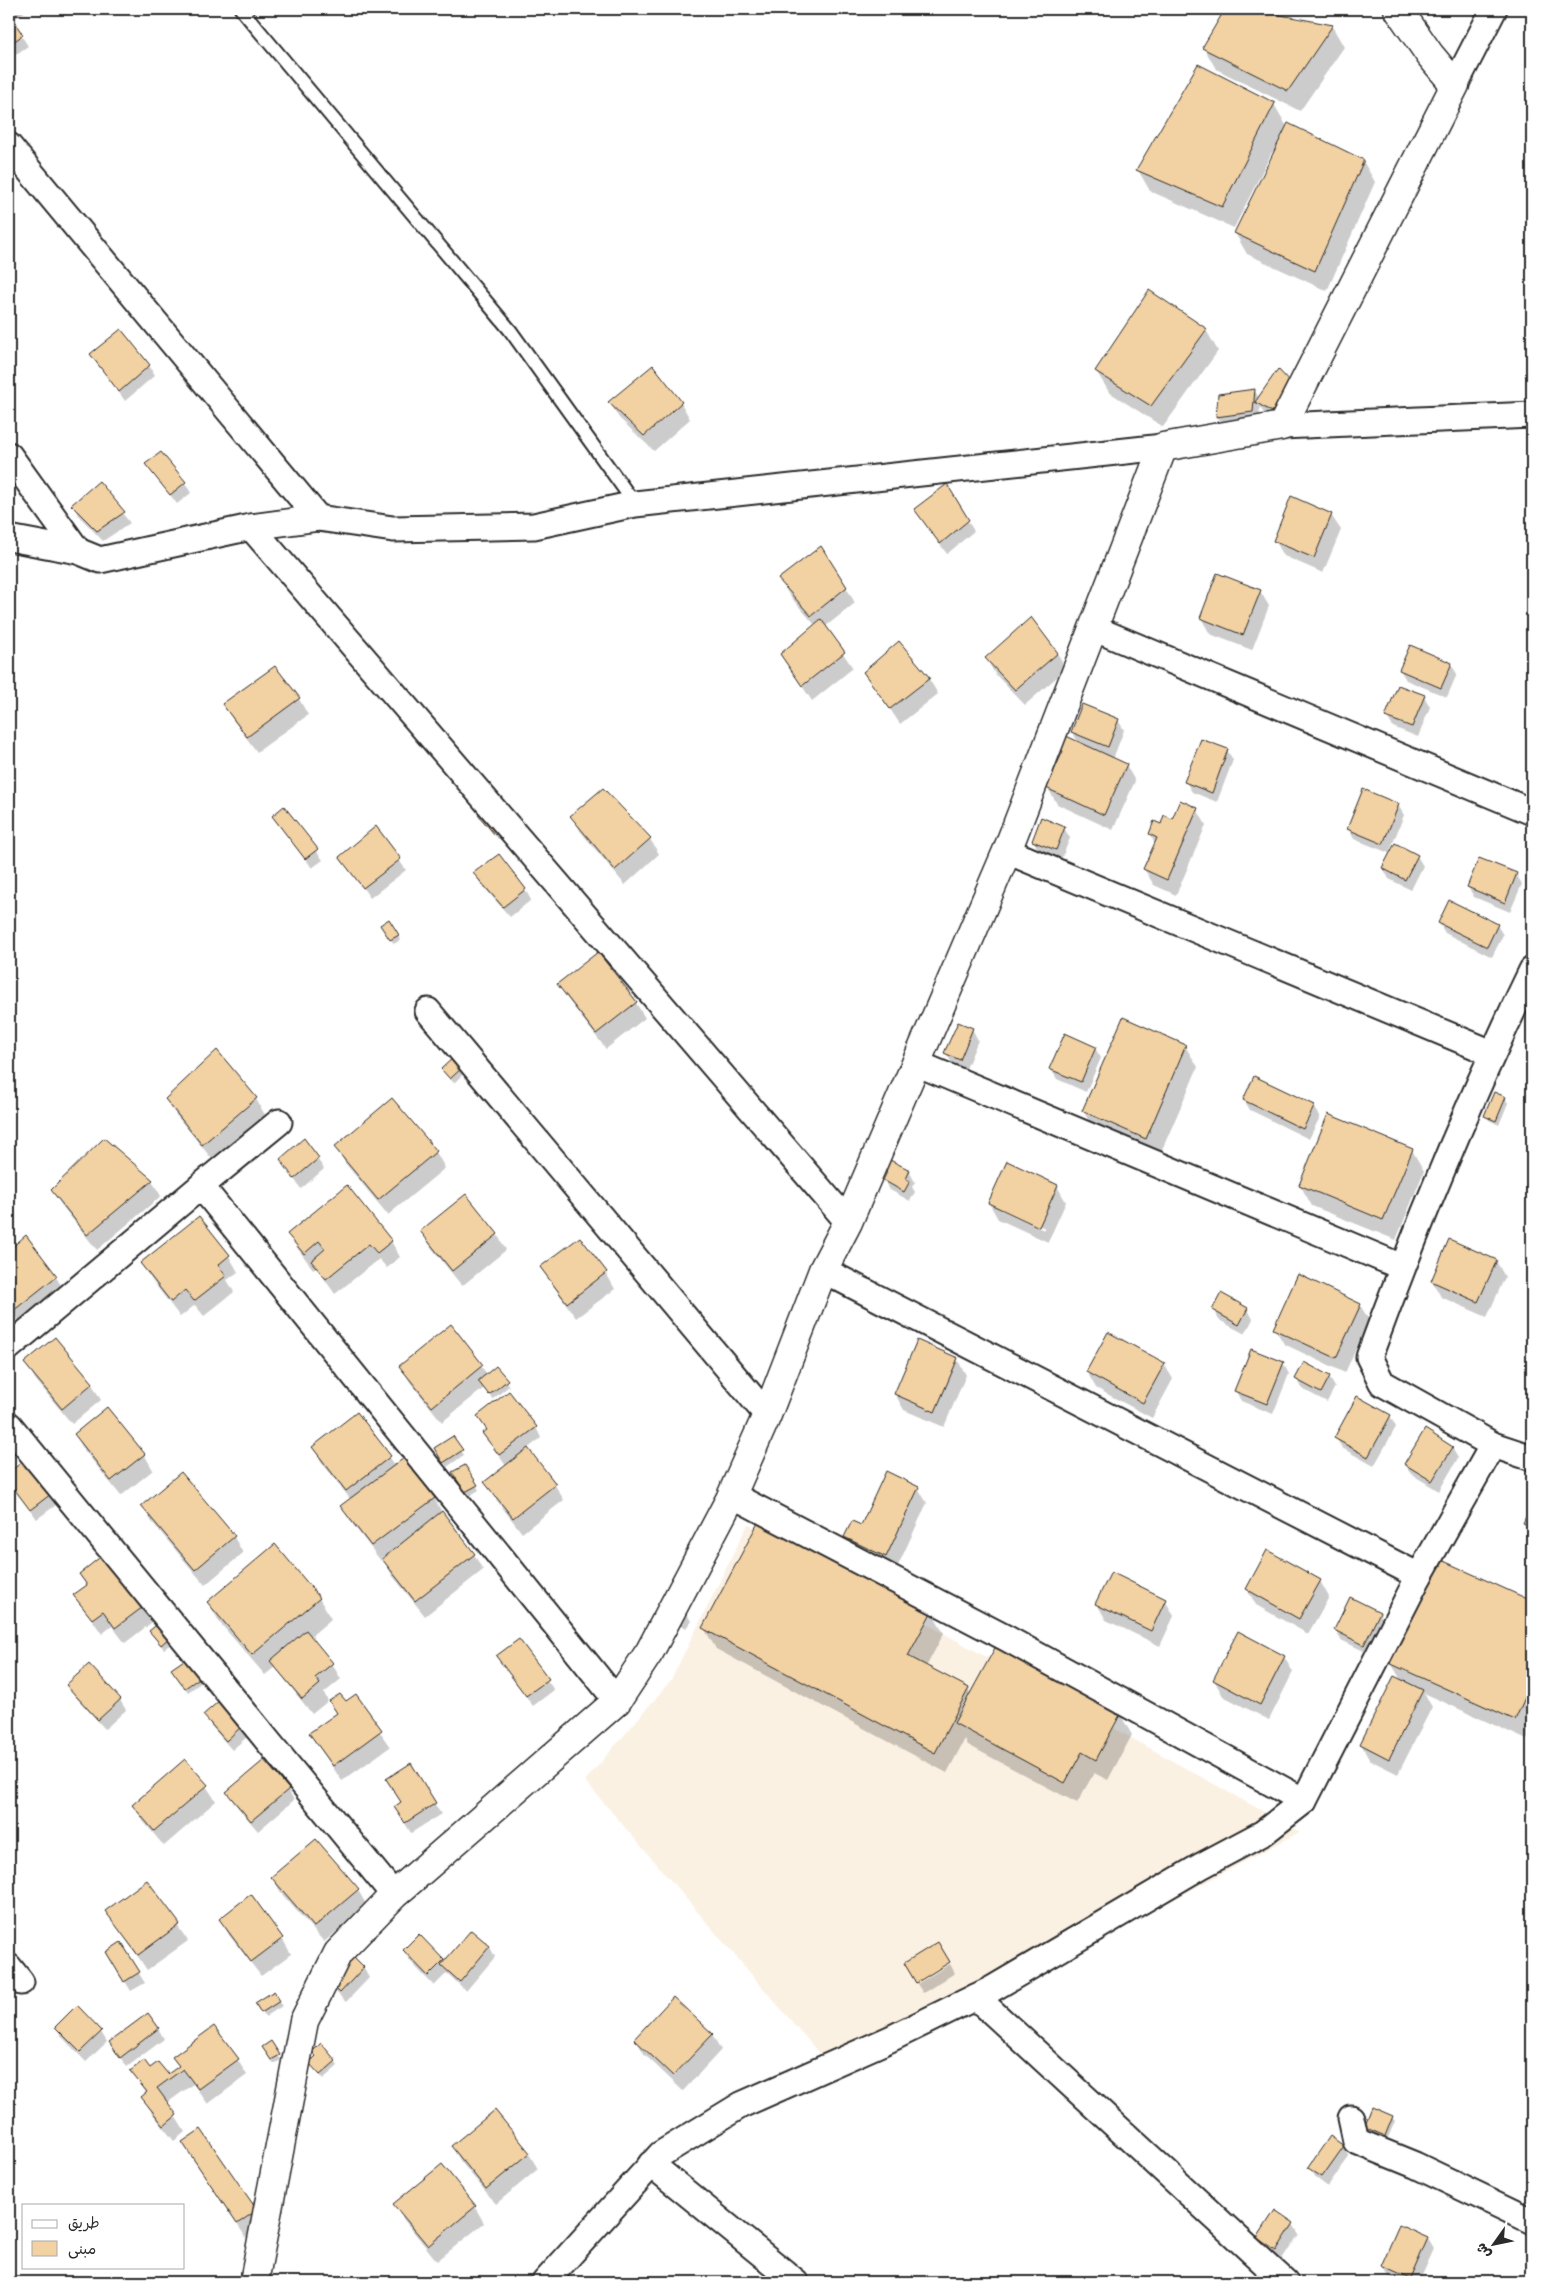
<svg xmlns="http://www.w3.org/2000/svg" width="1541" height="2291" font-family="'Indie Flower','Playpen Sans Arabic',sans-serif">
<rect width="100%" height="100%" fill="#fff"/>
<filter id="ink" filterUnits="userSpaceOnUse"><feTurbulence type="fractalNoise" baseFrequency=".02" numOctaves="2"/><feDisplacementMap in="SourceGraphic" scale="10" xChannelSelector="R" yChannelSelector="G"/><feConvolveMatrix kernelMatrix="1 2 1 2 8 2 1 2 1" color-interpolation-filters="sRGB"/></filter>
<g filter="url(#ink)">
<path fill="#fbf1e3" d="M748,1524L1300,1832L997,1994L836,2073L585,1781L671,1680Z"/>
<g fill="#0003" fill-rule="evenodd">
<path d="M9,9H28L12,21L28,46L9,59Z"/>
<path d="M1226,9H1243L1332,26L1344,47L1300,111L1216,69L1204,48Z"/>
<path d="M1274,104L1287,127L1363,161L1375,182L1327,291L1247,254L1235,233L1274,153L1272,152L1234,228L1150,191L1138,170Z"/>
<path d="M1149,292L1206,330L1218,351L1163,427L1109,392L1096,371Z"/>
<path d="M92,354L149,365L155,375L125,401Z"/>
<path d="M653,367L681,403L690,419L654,451L619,418L610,403Z"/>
<path d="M1290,383L1278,422L1263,412L1260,407L1259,422L1223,426L1217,416L1255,391L1259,398Z"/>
<path d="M147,464L185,483L191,493L177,504Z"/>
<path d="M99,483L130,523L103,541L78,515L73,505Z"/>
<path d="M946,486L974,531L947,554L915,509Z"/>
<path d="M1331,515L1341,530L1323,573L1284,556L1275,540Z"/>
<path d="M780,579L846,587L855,603L825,627L853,668L812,701L781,654L815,625L789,595Z"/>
<path d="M1260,591L1269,606L1252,650L1210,634L1201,618Z"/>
<path d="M899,643L929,679L938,694L900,724L865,672Z"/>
<path d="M1057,653L1066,669L1025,705L995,674L986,658Z"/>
<path d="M1451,664L1457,674L1447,697L1406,680L1400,670Z"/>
<path d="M275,668L299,699L308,715L257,752L233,720L224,705Z"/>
<path d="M1424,696L1430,707L1418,737L1393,727L1387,717Z"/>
<path d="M1118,720L1124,730L1113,759L1126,765L1135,781L1113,830L1057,804L1048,788L1063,754L1060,748L1079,743L1072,732Z"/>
<path d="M1227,750L1233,760L1217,802L1192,792L1186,782Z"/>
<path d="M1398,805L1404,815L1389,853L1354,839L1348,828Z"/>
<path d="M284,808L323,860L312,868L274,816Z"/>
<path d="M1197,809L1206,825L1176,895L1154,885L1144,869L1155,844L1150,834L1161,826Z"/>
<path d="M479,815L505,833L498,839Z"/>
<path d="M572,816L650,839L659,854L625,885L581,832Z"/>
<path d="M376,828L406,870L370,898L341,857Z"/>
<path d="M1064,828L1070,838L1061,860L1039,851L1033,840Z"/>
<path d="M1417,856L1423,866L1411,890L1389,879L1383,868Z"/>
<path d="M474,873L525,889L531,900L510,917L480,883Z"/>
<path d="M1516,874L1522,884L1510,912L1474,897L1468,887Z"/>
<path d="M1439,923L1497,925L1503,935L1492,957L1445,933Z"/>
<path d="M384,930L398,935L400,940L394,944Z"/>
<path d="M559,985L636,1003L645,1018L606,1049L568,1000Z"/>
<path d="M972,1029L978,1040L966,1069L952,1063L946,1053Z"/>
<path d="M1185,1046L1198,1067L1158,1159L1096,1132L1083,1111Z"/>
<path d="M1095,1048L1101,1058L1086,1092L1057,1079L1051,1069Z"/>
<path d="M217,1052L256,1099L265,1115L212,1159L176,1115L166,1100Z"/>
<path d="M463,1066L466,1071L454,1083L445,1074Z"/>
<path d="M1505,1098L1508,1103L1499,1125L1489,1120L1486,1116Z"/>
<path d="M392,1100L436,1152L445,1168L388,1215L345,1163L336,1147Z"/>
<path d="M1244,1100L1314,1106L1320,1117L1309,1139L1250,1110Z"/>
<path d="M304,1139L324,1169L301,1189L281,1160Z"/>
<path d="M1412,1150L1424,1171L1396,1240L1312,1206L1300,1185Z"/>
<path d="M884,1170L909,1171L915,1182L912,1187L915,1192L910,1201L890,1190L884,1180L887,1175Z"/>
<path d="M152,1181L161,1196L97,1250L62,1206L52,1190Z"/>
<path d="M1057,1186L1066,1202L1048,1242L998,1219L989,1203ZM1001,1208L1045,1228L1044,1230L1001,1210Z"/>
<path d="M199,1218L229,1256L238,1272L227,1280L234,1292L204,1316L195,1305L180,1317L151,1279L142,1264Z"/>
<path d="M422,1232L497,1234L506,1250L462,1286L431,1247Z"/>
<path d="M289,1234L391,1241L400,1257L387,1268L379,1259L335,1294L316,1267L313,1269L298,1249Z"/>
<path d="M26,1237L56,1277L65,1292L23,1326L9,1309V1252Z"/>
<path d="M579,1239L606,1273L615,1289L576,1318L541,1268Z"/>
<path d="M1496,1261L1505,1277L1487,1317L1441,1297L1432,1281Z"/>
<path d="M1360,1305L1369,1320L1345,1373L1284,1344L1275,1329Z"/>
<path d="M1247,1308L1253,1319L1245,1334L1219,1320L1213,1310Z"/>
<path d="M9,1317L23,1338L9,1349Z"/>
<path d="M450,1326L487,1374L496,1368L509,1386L493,1399L484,1388L442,1422L410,1382L401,1366Z"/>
<path d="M55,1339L92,1384L101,1400L72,1424L35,1379L26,1363Z"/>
<path d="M957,1359L966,1375L944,1427L904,1410L895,1394Z"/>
<path d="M1283,1363L1289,1374L1273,1414L1241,1401L1235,1390Z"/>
<path d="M1164,1364L1173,1379L1152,1418L1096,1388L1087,1372Z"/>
<path d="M1329,1377L1335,1387L1327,1402L1302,1389L1296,1379Z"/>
<path d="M356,1414L395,1466L434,1498L443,1514L474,1554L483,1570L425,1616L392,1575L383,1559L381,1561L351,1522L342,1507L351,1500L322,1463L313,1447Z"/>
<path d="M478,1416L536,1427L541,1438L527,1449L555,1485L564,1500L522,1533L495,1498L486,1482L506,1466L484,1434L488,1431Z"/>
<path d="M1390,1416L1396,1427L1374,1466L1342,1448L1336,1438Z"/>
<path d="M75,1434L144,1454L153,1470L121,1496L84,1450Z"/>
<path d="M453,1437L464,1455L447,1467L436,1448Z"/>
<path d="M9,1438L15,1448L9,1453Z"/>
<path d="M1452,1448L1458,1458L1439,1491L1411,1474L1405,1464Z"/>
<path d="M24,1461L56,1505L37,1519L9,1481V1473Z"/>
<path d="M465,1466L479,1490L469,1496L454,1473Z"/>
<path d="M181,1474L234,1537L243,1553L205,1585L152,1522L142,1506Z"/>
<path d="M918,1488L927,1503L895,1572L855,1553L845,1537Z"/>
<path d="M1532,1507V1534L1525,1523Z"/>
<path d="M104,1556L142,1608L151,1623L125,1643L112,1626L102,1634L75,1595L87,1586L80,1574Z"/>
<path d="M1438,1559L1532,1602V1729L1527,1740L1424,1693L1432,1707L1398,1774L1370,1760L1361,1744L1401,1680L1391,1663Z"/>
<path d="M1320,1581L1329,1597L1308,1634L1256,1605L1247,1589Z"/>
<path d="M319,1598L331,1619L310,1637L332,1664L341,1679L324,1693L328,1701L312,1714L275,1667L265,1675L220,1623L208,1602Z"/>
<path d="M1350,1599L1379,1613L1385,1624L1370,1654L1341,1640L1335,1630Z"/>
<path d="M1165,1600L1174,1616L1160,1646L1106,1620L1097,1604Z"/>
<path d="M679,1610L688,1616L691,1621L686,1628L677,1622Z"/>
<path d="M932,1612L944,1633L926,1667L968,1689L971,1695L1120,1714L1132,1735L1108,1780L1094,1773L1077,1803L968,1745L965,1739L947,1773L716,1649L704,1628Z"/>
<path d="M159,1625L172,1643L164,1649L153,1636Z"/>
<path d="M518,1640L554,1690L533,1706L497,1656Z"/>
<path d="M1284,1657L1293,1672L1269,1720L1223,1696L1214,1680Z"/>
<path d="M175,1674L200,1678L202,1682L188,1692Z"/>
<path d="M68,1685L120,1700L126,1710L105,1729L74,1695Z"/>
<path d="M355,1696L390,1747L342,1781L310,1734L338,1714L330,1702L345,1703Z"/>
<path d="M205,1715L241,1727L247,1737L232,1750L211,1726Z"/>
<path d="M264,1762L288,1790L294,1800L258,1831L234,1803L228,1793Z"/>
<path d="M410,1765L441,1814L411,1833L401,1817Z"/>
<path d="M206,1786L216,1801L164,1846L143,1821L134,1805Z"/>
<path d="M272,1877L358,1890L367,1906L324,1942L281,1893Z"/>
<path d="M147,1882L188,1941L147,1970L107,1911Z"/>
<path d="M220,1919L282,1938L291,1954L261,1976L229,1935Z"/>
<path d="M471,1932L490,1947L495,1957L466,1991L447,1973L434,1986L410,1961L404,1951L443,1960L445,1963Z"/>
<path d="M120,1944L145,1983L131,1991L113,1962Z"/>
<path d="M950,1964L955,1973L923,1993L917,1984Z"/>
<path d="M363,1967L369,1978L346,2002L335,1991L329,1981Z"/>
<path d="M273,1993L282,2006L265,2017L257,2003Z"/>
<path d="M57,2027L101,2032L107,2042L86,2062L62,2037Z"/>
<path d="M158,2028L164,2039L127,2067L110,2043Z"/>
<path d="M712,2034L721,2050L683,2091L645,2055L636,2040Z"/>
<path d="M271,2043L281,2060L274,2064L264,2047Z"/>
<path d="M313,2052L335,2061L338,2066L323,2079L310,2063L316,2057Z"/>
<path d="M174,2058L237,2059L247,2075L208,2104L193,2084L167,2103L185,2132L174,2141L152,2113L143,2097L147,2094L132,2071L150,2070L168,2076L179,2067Z"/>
<path d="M1392,2117L1395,2121L1387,2140L1368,2132L1365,2127Z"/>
<path d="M201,2131L265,2227L247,2239L183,2143Z"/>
<path d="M452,2146L529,2154L538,2169L496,2204L461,2162Z"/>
<path d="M1343,2147L1349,2157L1328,2187L1316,2178L1310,2168Z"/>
<path d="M442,2166L475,2207L484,2223L437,2261L404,2220L395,2204Z"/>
<path d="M1293,2224L1299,2234L1282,2260L1264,2249L1258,2238Z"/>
<path d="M1400,2227L1428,2239L1434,2249L1419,2282H1402L1388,2276L1382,2266Z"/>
</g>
<g fill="#f2d1a3" stroke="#2b2b2b">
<path d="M1225,9H1249L1333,25L1288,91L1202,48Z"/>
<path d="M9,14L23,35L9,45Z"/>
<path d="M1198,64L1275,103L1222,207L1136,170Z"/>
<path d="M1288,123L1364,160L1315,271L1234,233Z"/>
<path d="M1149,290L1207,329L1151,406L1095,371Z"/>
<path d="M121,329L150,365L119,392L90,354Z"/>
<path d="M653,365L682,402L644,436L608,402Z"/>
<path d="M1278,369L1291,383L1272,412L1255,402Z"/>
<path d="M1255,389L1253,412L1216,417L1218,394Z"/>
<path d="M161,452L186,482L170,495L145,464Z"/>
<path d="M99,481L125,512L97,531L71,505Z"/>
<path d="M947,484L969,520L940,544L914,509Z"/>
<path d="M1291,496L1332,514L1314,558L1273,541Z"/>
<path d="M821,546L847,587L811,616L778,579Z"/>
<path d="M1217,573L1261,590L1243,635L1200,618Z"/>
<path d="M1031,617L1058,653L1015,690L985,658Z"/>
<path d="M821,619L845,652L802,686L780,654Z"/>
<path d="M899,641L930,678L890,709L863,672Z"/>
<path d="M1410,645L1452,663L1441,688L1399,670Z"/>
<path d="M275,666L300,698L247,737L222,704Z"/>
<path d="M1398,685L1425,695L1412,727L1385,717Z"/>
<path d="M1082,704L1119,719L1108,747L1071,732Z"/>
<path d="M1064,735L1127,764L1104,815L1046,788L1063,751L1058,748Z"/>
<path d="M1201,739L1228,749L1212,793L1184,782Z"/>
<path d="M603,788L651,838L615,870L570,816Z"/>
<path d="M1363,789L1399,804L1383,844L1347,829Z"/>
<path d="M1180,800L1198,808L1167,880L1143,869L1157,838L1149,834L1154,821L1161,824L1164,815L1172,819Z"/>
<path d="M284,806L318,849L305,859L272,816Z"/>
<path d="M487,808L503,828L495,835L478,815Z"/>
<path d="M1041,817L1065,827L1056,850L1032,841Z"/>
<path d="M376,826L401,859L363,888L339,857Z"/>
<path d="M1395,843L1418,855L1405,880L1382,868Z"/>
<path d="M499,854L526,889L503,907L473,873Z"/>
<path d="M1479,858L1517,873L1505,903L1467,887Z"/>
<path d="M1449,900L1498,924L1487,947L1438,923Z"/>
<path d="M389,919L399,935L390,940L380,925Z"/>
<path d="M598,952L637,1002L596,1034L557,984Z"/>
<path d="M1123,1017L1186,1045L1146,1139L1082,1111Z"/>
<path d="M958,1022L973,1028L960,1060L944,1053Z"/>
<path d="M1065,1033L1096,1047L1081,1082L1049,1069Z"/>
<path d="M217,1050L257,1098L202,1145L165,1099Z"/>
<path d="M455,1056L464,1066L450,1079L441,1069Z"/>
<path d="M1254,1076L1315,1105L1303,1129L1243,1100Z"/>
<path d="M1494,1092L1506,1097L1496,1121L1484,1116Z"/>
<path d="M392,1098L437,1151L378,1200L334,1147Z"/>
<path d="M1328,1114L1413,1149L1383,1220L1299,1185Z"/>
<path d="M104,1138L153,1180L87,1235L51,1190Z"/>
<path d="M304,1138L319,1158L294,1179L280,1159Z"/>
<path d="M888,1159L910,1170L906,1179L910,1181L904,1192L883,1180L887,1172L882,1170Z"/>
<path d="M1007,1161L1058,1185L1039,1227L988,1203Z"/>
<path d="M347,1185L392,1241L377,1253L369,1244L326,1279L311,1261L325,1249L319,1241L304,1254L287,1234Z"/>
<path d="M466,1194L498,1234L452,1271L420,1231Z"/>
<path d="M199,1216L230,1255L218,1265L226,1276L194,1301L185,1290L171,1302L140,1263Z"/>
<path d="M26,1235L57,1276L13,1311L9,1305V1250Z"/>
<path d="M580,1237L607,1272L567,1303L540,1267Z"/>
<path d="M1449,1239L1497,1260L1478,1302L1431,1281Z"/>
<path d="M1298,1274L1361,1304L1336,1358L1273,1329Z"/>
<path d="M1221,1293L1248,1308L1239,1325L1212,1310Z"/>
<path d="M451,1324L483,1365L432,1407L399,1366Z"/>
<path d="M1108,1332L1165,1363L1143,1403L1086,1372Z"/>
<path d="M55,1337L93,1383L62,1409L24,1363Z"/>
<path d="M917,1340L958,1358L935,1412L894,1394Z"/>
<path d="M1251,1349L1284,1362L1267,1404L1234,1391Z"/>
<path d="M1304,1362L1330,1376L1321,1393L1295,1379Z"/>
<path d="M496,1366L508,1380L489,1395L478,1381Z"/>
<path d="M509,1391L537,1427L499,1455L482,1433L487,1430L477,1416Z"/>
<path d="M1357,1396L1391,1415L1368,1457L1334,1438Z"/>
<path d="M107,1407L145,1454L111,1481L74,1434Z"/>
<path d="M357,1412L391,1456L346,1491L312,1447Z"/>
<path d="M1425,1429L1453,1447L1432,1481L1404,1464Z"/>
<path d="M453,1436L463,1450L443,1463L434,1448Z"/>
<path d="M528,1448L556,1484L513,1518L484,1482Z"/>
<path d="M404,1458L435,1498L371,1546L340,1506Z"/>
<path d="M25,1460L51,1494L30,1510L9,1482V1472Z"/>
<path d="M465,1465L478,1485L465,1492L452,1472Z"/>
<path d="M886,1471L919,1487L886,1557L844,1537L852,1521L861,1525Z"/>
<path d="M181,1472L235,1536L195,1570L141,1506Z"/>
<path d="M1532,1504V1527L1523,1523Z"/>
<path d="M442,1511L475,1554L415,1601L382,1559Z"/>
<path d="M760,1519L932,1611L908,1656L969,1688L935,1753L702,1628Z"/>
<path d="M275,1544L320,1598L252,1655L207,1602Z"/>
<path d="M1267,1550L1321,1580L1299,1619L1246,1589Z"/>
<path d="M104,1554L143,1607L115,1628L103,1611L92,1619L73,1595L87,1585L79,1574Z"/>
<path d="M1437,1558L1532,1601V1682L1515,1720L1389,1663Z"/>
<path d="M1111,1572L1166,1599L1151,1631L1095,1604Z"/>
<path d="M1350,1597L1380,1612L1364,1645L1334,1630Z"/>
<path d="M159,1623L170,1637L161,1645L149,1631Z"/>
<path d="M306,1630L333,1663L315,1678L320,1684L302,1699L270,1661Z"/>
<path d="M1238,1631L1285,1656L1260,1705L1213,1680Z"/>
<path d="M519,1639L549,1679L526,1696L496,1656Z"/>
<path d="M996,1646L1121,1713L1096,1760L1082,1752L1065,1783L954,1723Z"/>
<path d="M187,1658L201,1677L185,1688L171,1669Z"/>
<path d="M89,1664L121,1699L98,1720L66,1685Z"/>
<path d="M1394,1676L1423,1690L1389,1759L1360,1744Z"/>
<path d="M340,1694L346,1701L356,1694L382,1730L333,1766L309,1733L337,1713L329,1701Z"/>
<path d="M220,1700L242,1726L226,1741L203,1715Z"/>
<path d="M185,1759L208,1785L154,1831L132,1805Z"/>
<path d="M264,1760L289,1789L251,1821L226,1792Z"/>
<path d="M411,1763L436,1803L405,1823L394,1807L401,1802L386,1779Z"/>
<path d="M316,1839L359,1889L314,1927L271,1877Z"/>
<path d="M147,1880L180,1924L138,1955L105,1911Z"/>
<path d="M251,1894L283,1938L251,1962L219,1919Z"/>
<path d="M471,1930L490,1946L460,1982L441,1965Z"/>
<path d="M419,1934L444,1960L428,1976L403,1950Z"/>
<path d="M121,1942L140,1972L124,1982L106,1952Z"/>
<path d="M938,1942L950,1962L916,1983L904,1963Z"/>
<path d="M352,1955L364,1967L340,1993L328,1981Z"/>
<path d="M274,1991L280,2001L261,2013L255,2003Z"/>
<path d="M673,1997L713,2034L673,2076L634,2039Z"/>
<path d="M77,2005L102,2031L80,2052L55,2027Z"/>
<path d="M148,2013L159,2028L120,2058L109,2042Z"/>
<path d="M214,2026L239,2059L198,2089L183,2069L157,2088L177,2115L164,2126L141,2097L147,2092L130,2071L144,2060L150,2068L158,2062L168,2074L179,2066L172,2057Z"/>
<path d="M271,2041L280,2055L271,2060L262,2047Z"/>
<path d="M321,2043L336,2061L320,2075L309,2063L316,2056L312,2052Z"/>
<path d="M1372,2107L1393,2116L1385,2136L1364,2127Z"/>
<path d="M495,2110L530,2153L486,2189L451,2146Z"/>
<path d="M201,2129L257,2210L237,2224L182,2142Z"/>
<path d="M1330,2136L1344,2146L1322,2177L1308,2168Z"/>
<path d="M442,2164L476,2206L428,2246L393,2204Z"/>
<path d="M1275,2210L1294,2223L1276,2251L1257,2238Z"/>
<path d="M1399,2225L1428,2238L1410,2279L1381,2266Z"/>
</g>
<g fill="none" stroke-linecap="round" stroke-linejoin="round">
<defs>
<path id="service" d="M241,9L510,330L635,504"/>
<g id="minor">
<path d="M1455,85L1494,9"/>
<path d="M9,146L318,518"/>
<path d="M1282,426L1532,415"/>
<path d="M9,455L78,551"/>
<path d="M251,527L848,1222"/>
<path d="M9,538L78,551L100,560L251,527L318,518L393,529L534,526L635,504L1163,447"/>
<path d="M1093,628L1532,812"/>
<path d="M1007,851L1492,1053"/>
<path d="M1532,970C1471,1096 1417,1226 1369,1357L1382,1383L1493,1445L1532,1458"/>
<path d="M428,1011L767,1415"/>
<path d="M916,1063L1402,1267"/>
<path d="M279,1122L201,1186L617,1701"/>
<path d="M823,1270L1419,1576"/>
<path d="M9,1347L201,1186"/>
<path d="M9,1425L394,1895"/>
<path d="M732,1495L1006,1638L1304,1801"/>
<path d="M9,1967L21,1982"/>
<path d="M976,1997L1285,2282"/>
<path d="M1351,2118L1356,2141L1415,2165L1532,2221"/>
<path d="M651,2164L796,2282"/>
<path d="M545,2282L661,2154L741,2105L890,2039L992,1989L1201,1866L1263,1833L1304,1801L1419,1576L1493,1445"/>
</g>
<path id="tertiary" d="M254,2282L304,2021L338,1953L394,1895L617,1701L650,1651L730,1499L767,1415L823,1270L848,1222L1007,851L1163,447L1282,426L1455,85L1430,55L1398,9"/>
</defs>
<use href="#service" stroke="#2b2b2b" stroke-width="16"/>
<use href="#minor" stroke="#2b2b2b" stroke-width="29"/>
<use href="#tertiary" stroke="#2b2b2b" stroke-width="31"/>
<use href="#service" stroke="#fff" stroke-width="12"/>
<use href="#minor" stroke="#fff" stroke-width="25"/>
<use href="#tertiary" stroke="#fff" stroke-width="28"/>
</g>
</g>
<rect width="1541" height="2291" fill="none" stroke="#fff" stroke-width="30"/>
<rect x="15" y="15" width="1511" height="2261" fill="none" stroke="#2b2b2b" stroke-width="2" filter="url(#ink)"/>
<rect x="22" y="2204" width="162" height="65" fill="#ffffff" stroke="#aaaaaa"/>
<rect x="32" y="2220" width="25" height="8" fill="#ffffff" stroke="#aaaaaa"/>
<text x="68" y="2228" font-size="15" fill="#2b2b2b">طريق</text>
<rect x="32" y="2241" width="25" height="15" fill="#f2d1a3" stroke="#aaaaaa"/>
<text x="68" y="2254" font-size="15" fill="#2b2b2b">مبنى</text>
<g transform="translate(1494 2244) rotate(237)" stroke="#ffffff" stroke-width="4" paint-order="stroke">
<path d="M0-4L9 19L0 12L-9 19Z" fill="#2b2b2b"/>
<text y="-8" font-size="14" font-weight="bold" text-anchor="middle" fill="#2b2b2b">ش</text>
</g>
</svg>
